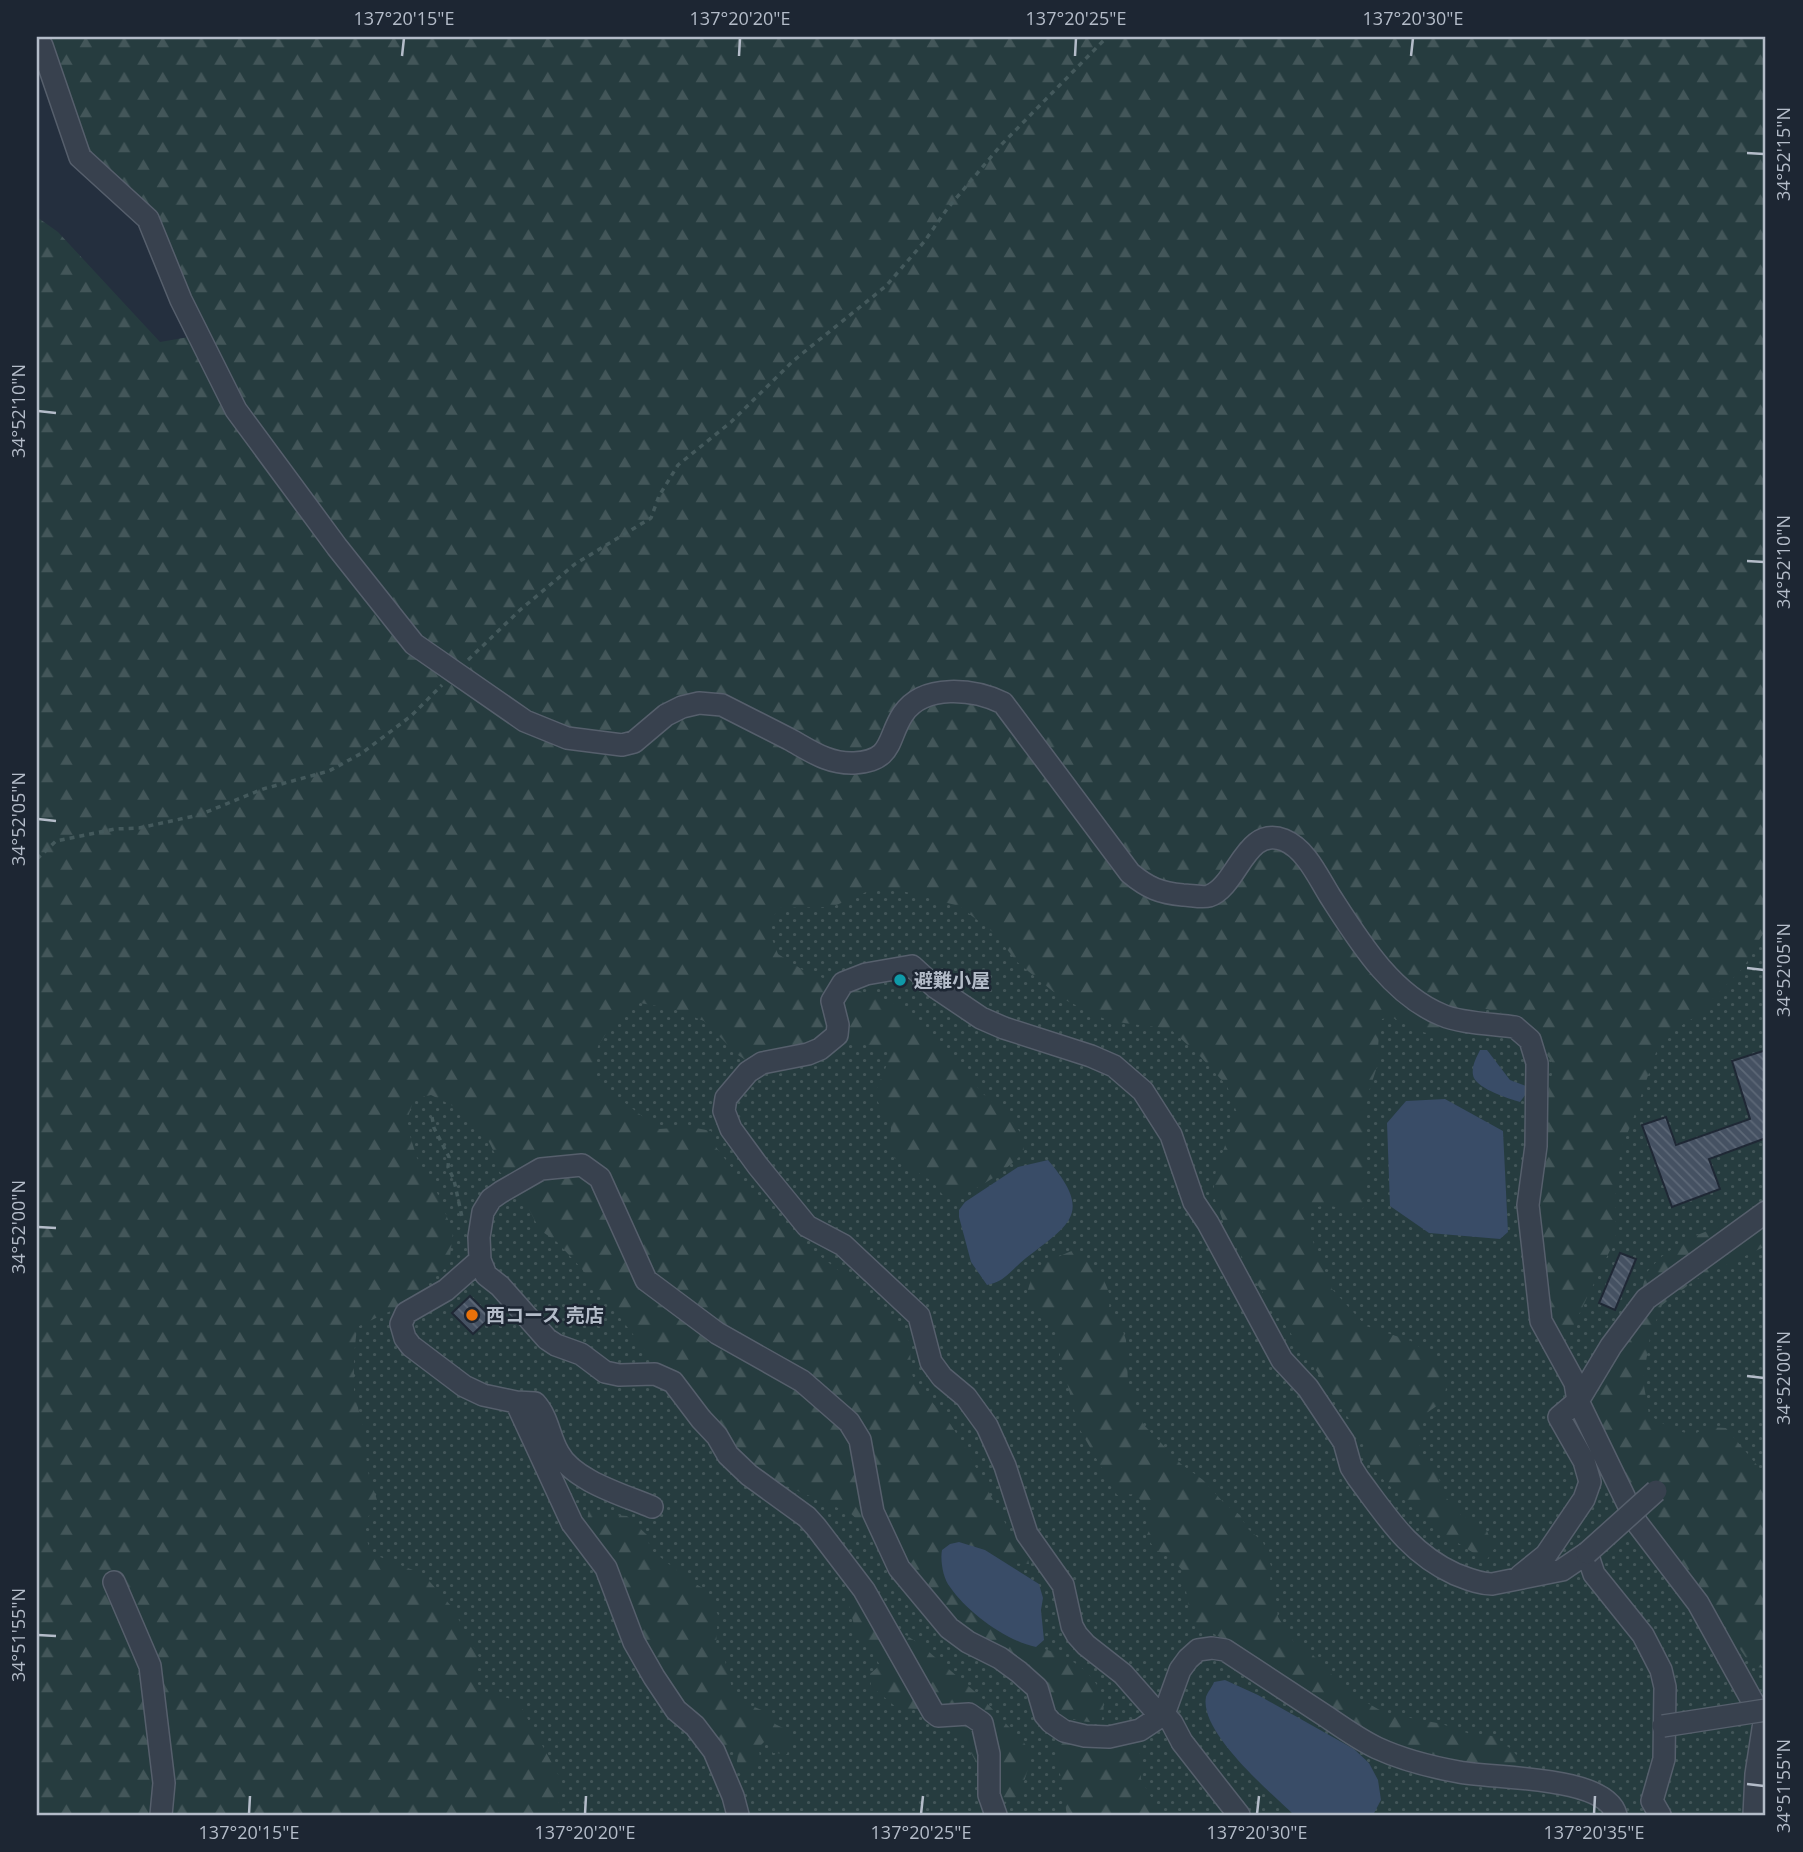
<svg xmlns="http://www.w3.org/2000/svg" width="1803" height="1852" font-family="'Open Sans','Noto Sans JP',sans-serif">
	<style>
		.grass { fill: url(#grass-dots) }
		.forest { fill: url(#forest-firs) }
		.water { fill: #394c67 }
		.building { fill: url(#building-back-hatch); stroke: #1f2835; stroke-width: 2 }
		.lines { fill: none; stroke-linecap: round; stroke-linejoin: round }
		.minor-casing { stroke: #565f6c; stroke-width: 24 }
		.path { stroke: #44595c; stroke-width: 3.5; stroke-dasharray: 5 5; stroke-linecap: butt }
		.minor { stroke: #38414e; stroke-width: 21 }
		.minor-bridge-casing { stroke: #565f6c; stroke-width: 24; stroke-linecap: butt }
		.minor-bridge { stroke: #38414e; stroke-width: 21 }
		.ticks { fill: none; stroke: #b4bcc9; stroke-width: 2.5 }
		.culture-dot { fill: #0f9aa8; stroke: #1d2633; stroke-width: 2.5 }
		.food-dot { fill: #e8710a; stroke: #1d2633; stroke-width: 2.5 }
		.labels { text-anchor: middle; stroke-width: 5; stroke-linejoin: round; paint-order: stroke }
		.poi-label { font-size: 19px; font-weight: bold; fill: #b4bcc9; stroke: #1d2633; text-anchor: start }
		.neatline { fill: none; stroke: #b4bcc9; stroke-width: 2.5 }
		.ticks-label { font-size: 18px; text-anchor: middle; fill: #b4bcc9 }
	</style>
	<defs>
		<pattern id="grass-dots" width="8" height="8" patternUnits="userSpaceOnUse" patternTransform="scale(1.75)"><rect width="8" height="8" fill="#263c3f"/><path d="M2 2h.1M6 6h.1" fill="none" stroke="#435659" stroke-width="1.8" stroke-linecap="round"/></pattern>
		<pattern id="forest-firs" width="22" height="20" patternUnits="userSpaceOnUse" patternTransform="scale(1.75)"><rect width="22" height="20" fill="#263c3f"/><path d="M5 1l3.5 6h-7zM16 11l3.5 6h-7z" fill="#435659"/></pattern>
		<pattern id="building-back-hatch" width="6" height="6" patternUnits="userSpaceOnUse" patternTransform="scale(1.75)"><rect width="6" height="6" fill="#455162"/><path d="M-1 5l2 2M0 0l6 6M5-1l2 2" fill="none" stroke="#5d6877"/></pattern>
	</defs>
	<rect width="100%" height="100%" fill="#242f3e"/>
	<path class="grass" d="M1766 863V1815H485L330 1564 325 1057 557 897Z"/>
	<path class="forest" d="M42 37H1766V928L1744 967 1695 1017 1661 1038 1632 1122 1621 1149 1615 1194V1240L1567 1339 1554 1333 1546 1312 1537 1203 1541 1125 1554 1065 1530 1031 1510 1015 1482 1008 1471 1030C1434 1040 1423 1034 1391 1017L1382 1019 1379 1032 1377 1067 1367 1097 1364 1128 1366 1193 1362 1212 1325 1205 1311 1209 1310 1234 1332 1289 1366 1326 1411 1341 1436 1359 1447 1381 1444 1401 1428 1412 1420 1425 1419 1451 1437 1473 1445 1496 1460 1514 1487 1531 1494 1549 1486 1561 1433 1527 1371 1468 1365 1447 1349 1419 1255 1281 1224 1224 1213 1194 1216 1170 1237 1113 1227 1086 1199 1055 1170 1029 1109 1021 1061 998 1017 962 994 933 959 906 906 892 873 889 832 907 779 908 772 919V939L778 954 806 972 899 1005 917 1024 949 1050 982 1093 1005 1112 1023 1136 1024 1152C1007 1170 969 1198 945 1198L933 1182 888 1154 891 1128 877 1100V1088L886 1067 888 1052 871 1046 852 1043 827 1057 778 1074 747 1061 738 1055 704 1021 674 1009 640 1003 616 1018 598 1046 594 1074 612 1093 659 1129 691 1127 711 1131 716 1147 752 1195 788 1226 807 1246 882 1304 904 1327 910 1346 911 1371 914 1380 951 1425 966 1449 1011 1534 1026 1550 1029 1564 1003 1563 985 1550 1035 1647C1070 1653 1115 1683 1101 1722 1079 1723 1066 1718 1048 1706L955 1623 879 1539 850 1513 767 1478 742 1456 717 1419 683 1380 654 1361 581 1268 557 1242 540 1230 523 1198 498 1170 495 1154 486 1136 467 1113 431 1095 414 1099 406 1123 417 1158 436 1190 453 1232 449 1265 399 1307 357 1327 354 1356V1392L365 1435 367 1469 377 1500 364 1525 370 1553 423 1574 452 1607 480 1659 475 1681 477 1689 518 1701 560 1778V1794L556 1815H37V217L58 232 160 342 206 334 157 215 88 155Z
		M1766 1208V1246L1695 1280 1662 1305 1650 1337 1643 1380 1649 1415 1672 1429 1693 1435 1707 1427 1726 1428 1766 1476V1668L1755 1667 1746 1658 1684 1565 1659 1543 1590 1408 1614 1359 1634 1325 1646 1273 1660 1258 1682 1241Z
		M1074 1250C1090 1257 1104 1276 1109 1293 1110 1300 1109 1310 1108 1316L1120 1322 1126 1340 1128 1383 1143 1424 1181 1464 1203 1480 1225 1504 1240 1515 1247 1528 1263 1542 1271 1566 1270 1586 1276 1599 1278 1617 1295 1644 1313 1655 1348 1692 1385 1713 1442 1724 1470 1734 1493 1736 1511 1749 1520 1759 1522 1772 1508 1773 1379 1744 1238 1647 1192 1622 1182 1570 1172 1559 1156 1550 1146 1537 1150 1529 1145 1506 1136 1494 1117 1495 1079 1428 1060 1356 1058 1332 1048 1320 1035 1311 1026 1300C1032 1264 1042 1264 1074 1250Z
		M589 1509H596L604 1519 612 1515 627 1516 647 1535 650 1549 689 1580 706 1590 718 1615 716 1644 724 1657 733 1692 740 1701 769 1713 775 1724 785 1729 793 1738 787 1754 773 1753 771 1740 767 1739 759 1747 760 1762 752 1769 743 1771 737 1765 738 1752 721 1747 681 1709 588 1534 587 1521Z
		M850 1586 886 1622 921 1645 981 1697 1025 1744 1031 1760 1020 1794 1010 1802 997 1801 957 1727 935 1721 920 1709 897 1708 871 1686 870 1674 880 1665 870 1650 858 1640 847 1598Z
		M1068 1737 1130 1738 1139 1750 1141 1779 1161 1815H1067L1057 1756 1058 1742Z"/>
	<path class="water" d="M1480 1050H1487L1510 1080 1526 1086V1094L1520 1102C1509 1099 1479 1089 1474 1078 1470 1069 1476 1058 1480 1050Z
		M1445 1099 1503 1131 1508 1232 1500 1239 1429 1233 1390 1206 1387 1123 1406 1101Z
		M1048 1160C1093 1213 1071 1223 1026 1258 1012 1269 1005 1282 987 1285L971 1262 959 1217V1210L965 1202 1018 1167Z
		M959 1542 985 1550 1039 1584 1043 1598 1041 1610 1044 1640 1036 1647C1006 1641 967 1612 950 1587 943 1579 940 1560 942 1550L950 1544Z
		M1225 1680 1258 1695 1354 1749 1369 1763 1378 1780 1381 1800 1373 1815H1294C1270 1792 1199 1732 1206 1697 1207 1693 1212 1687 1214 1682Z"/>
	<path class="building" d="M1766 1050V1138L1709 1159 1720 1189 1672 1207 1642 1125 1666 1117 1676 1145 1750 1119 1732 1061Z
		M1620 1253 1636 1259 1615 1310 1599 1303Z
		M470 1296 491 1317 473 1334 452 1313Z"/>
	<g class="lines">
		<defs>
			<path id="minor" d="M37 41 42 46 80 157 148 219 181 300 236 410 337 547 414 644 525 721 567 738 622 745 634 742 666 715 682 707 699 703 722 705C744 716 767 728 789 739 811 751 828 764 854 763 894 761 887 738 903 714 924 683 974 689 1003 703L1130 873C1148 888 1160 893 1183 895 1190 895 1202 898 1209 896 1238 886 1245 825 1284 840 1306 849 1318 877 1330 896 1359 941 1391 994 1442 1015 1459 1023 1495 1024 1515 1027L1530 1040 1537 1063 1536 1146 1528 1205 1541 1321 1575 1383 1578 1401 1637 1523 1698 1603 1764 1722
				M480 1260 446 1290 406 1313 401 1324 405 1338 411 1346 464 1386 483 1395 516 1402 535 1403C548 1417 549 1436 558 1452 573 1481 624 1495 652 1507
				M516 1402 572 1523 606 1568 634 1642 654 1677 676 1710 695 1726 714 1751 733 1796 738 1815
				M1520 1576 1546 1555 1584 1499 1590 1482 1584 1461 1559 1417 1578 1401 1611 1346 1646 1299 1766 1212
				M114 1582 150 1666 164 1783 161 1815
				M996 1815 989 1795V1754L982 1723 969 1714 938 1716 933 1712 864 1590 816 1527 807 1517 749 1475 728 1455 717 1436 701 1419 673 1382 655 1374 619 1375 605 1372 581 1354 556 1345 547 1339 500 1286 486 1275 480 1260 479 1237 483 1212 491 1199 501 1192 541 1169 582 1165 600 1178 646 1280 717 1333 802 1381 849 1422 860 1440 873 1512 899 1568 949 1628 968 1642 1000 1658 1019 1672 1037 1688 1045 1715 1051 1722 1064 1731 1085 1736 1109 1737 1140 1730 1164 1714 1180 1670 1188 1659 1198 1650 1212 1648 1225 1650C1259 1672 1293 1695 1327 1717 1343 1728 1360 1740 1377 1748 1403 1760 1431 1767 1459 1772 1493 1779 1606 1775 1616 1815
				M1239 1815 1182 1742 1172 1723 1164 1714 1153 1708 1123 1674 1086 1645 1077 1635 1072 1626 1063 1585 1027 1534 1005 1466 987 1426 966 1397 942 1377 931 1362 919 1316 843 1245 807 1226 758 1166 731 1129 724 1111 726 1098 748 1072 762 1063 808 1054 820 1049 837 1035 838 1025 832 1001 843 983 866 974 912 966 935 987 981 1018 1004 1028 1091 1056 1114 1066 1143 1091 1171 1135 1194 1202 1208 1223 1282 1360 1308 1388 1344 1442 1351 1467 1358 1478C1388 1518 1409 1553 1455 1574 1468 1579 1479 1584 1492 1584L1562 1570 1587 1553 1594 1574 1643 1635 1661 1670 1665 1687 1664 1759 1652 1801 1660 1815
				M1754 1815 1756 1774 1764 1722 1766 1718"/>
		</defs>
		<use href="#minor" class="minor-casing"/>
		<path class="path" d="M468 660 520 610 575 564 651 518 659 496 678 465 731 422 793 361 886 286 924 242 947 209 1002 144 1107 37
			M37 859 56 841 115 829 139 828 199 815 263 789 329 771 362 753 411 716 442 685
			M432 1117 434 1128 449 1157 448 1167 454 1180 462 1217"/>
		<use href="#minor" class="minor"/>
		<defs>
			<path id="minor-bridge" d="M1587 1553 1656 1491
				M1663 1726 1766 1710"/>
		</defs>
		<use href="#minor-bridge" class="minor-bridge-casing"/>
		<use href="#minor-bridge" class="minor-bridge"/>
	</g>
	<path class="ticks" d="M402 56 404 38M739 56 740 38M1075 56 1076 38M1411 56 1413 38M1747 153 1764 154M38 411 56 413M1747 561 1764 562M38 819 56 821M1747 968 1764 970M38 1227 56 1228M1747 1376 1764 1378M38 1635 56 1636M1747 1784 1764 1786M249 1814 250 1796M585 1814 586 1796M921 1814 923 1796M1257 1814 1259 1796M1594 1814 1595 1796"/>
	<circle class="culture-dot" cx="900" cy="980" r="7"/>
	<circle class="food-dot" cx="472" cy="1315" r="7"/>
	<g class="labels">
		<g class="poi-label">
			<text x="914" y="987">避難小屋</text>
			<text x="486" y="1322">西コース 売店</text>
		</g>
	</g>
	<rect width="1803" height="1852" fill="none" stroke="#1d2633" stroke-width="77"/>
	<rect x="38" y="38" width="1726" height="1776" class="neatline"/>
	<g class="ticks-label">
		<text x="404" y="25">137°20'15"E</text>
		<text x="740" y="25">137°20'20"E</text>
		<text x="1076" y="25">137°20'25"E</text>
		<text x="1413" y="25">137°20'30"E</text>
		<text transform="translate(1784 154) rotate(-90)" y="6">34°52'15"N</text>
		<text transform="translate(19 411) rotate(-90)" y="6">34°52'10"N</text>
		<text transform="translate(1784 562) rotate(-90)" y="6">34°52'10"N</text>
		<text transform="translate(19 819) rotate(-90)" y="6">34°52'05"N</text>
		<text transform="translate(1784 970) rotate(-90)" y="6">34°52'05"N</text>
		<text transform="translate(19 1227) rotate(-90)" y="6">34°52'00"N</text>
		<text transform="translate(1784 1378) rotate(-90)" y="6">34°52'00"N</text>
		<text transform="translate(19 1635) rotate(-90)" y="6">34°51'55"N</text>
		<text transform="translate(1784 1786) rotate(-90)" y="6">34°51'55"N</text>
		<text x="249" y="1839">137°20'15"E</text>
		<text x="585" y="1839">137°20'20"E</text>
		<text x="921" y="1839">137°20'25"E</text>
		<text x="1257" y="1839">137°20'30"E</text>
		<text x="1594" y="1839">137°20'35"E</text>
	</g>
</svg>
